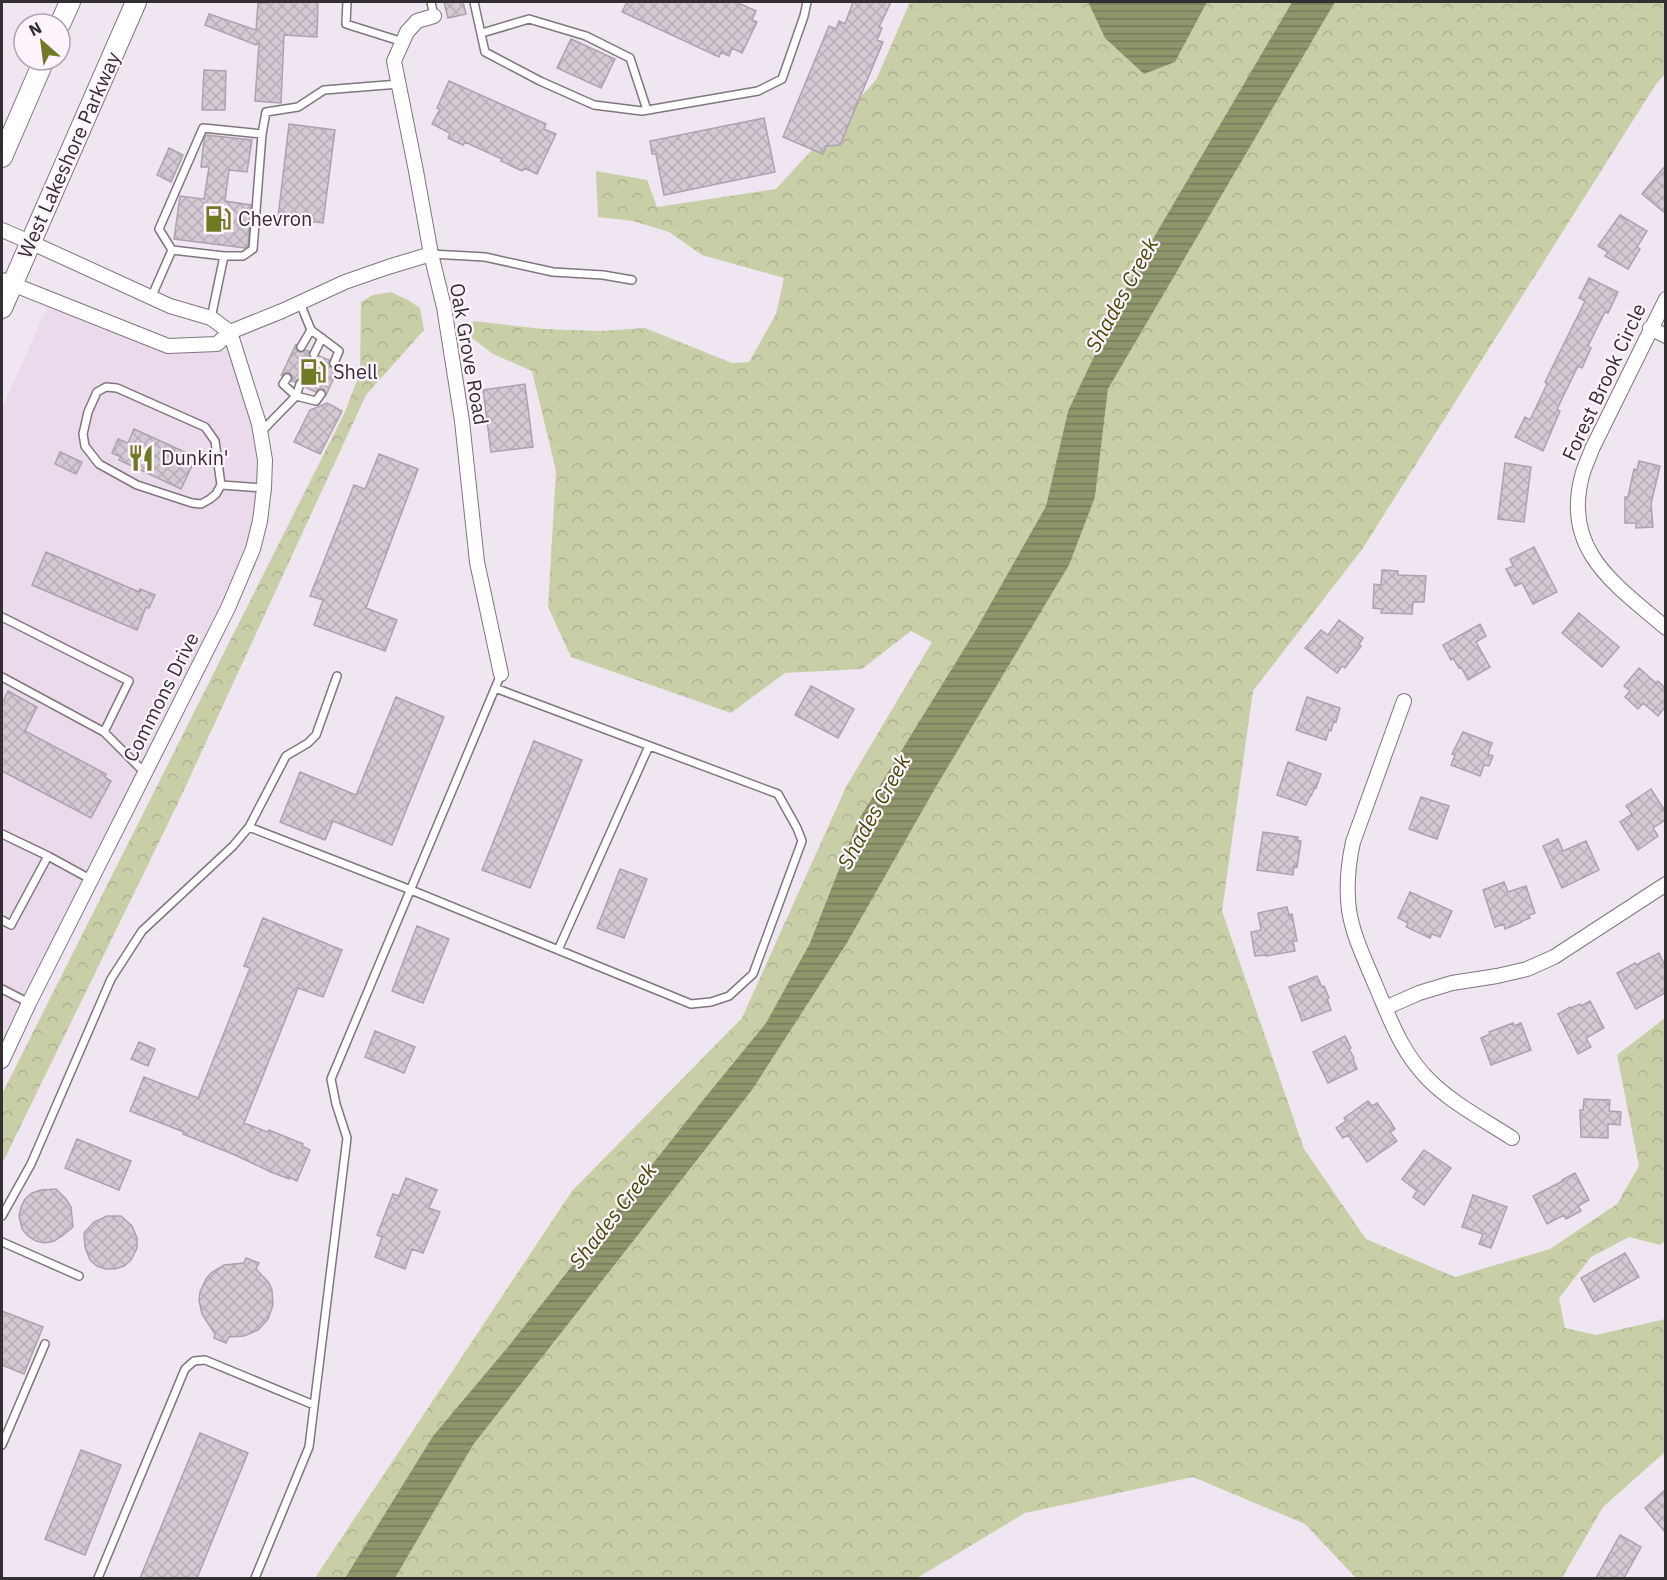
<svg xmlns="http://www.w3.org/2000/svg" width="1667" height="1580" font-family="'IBM Plex Sans',sans-serif">
	<style>
		.built { fill: #eadaeb }
		.forest { fill: url(#forest-crowns) }
		.water { fill: url(#water-rules) }
		.building { fill: url(#building-cross-hatch); stroke: #aca2ac; stroke-width: 1.5 }
		.lines { fill: none; stroke-linecap: round; stroke-linejoin: round }
		.lane-casing { stroke: #7f767f; stroke-width: 10 }
		.street-casing { stroke: #7f767f; stroke-width: 16 }
		.secondary-casing { stroke: #7f767f; stroke-width: 22 }
		.lane { stroke: #fff; stroke-width: 7 }
		.street { stroke: #fff; stroke-width: 14 }
		.secondary { stroke: #fff; stroke-width: 20 }
		.labels { text-anchor: middle; stroke-width: 4.5; stroke-linejoin: round; paint-order: stroke }
		.street-label { font-size: 20px; fill: #322e32; stroke: #fef4fe }
		.poi-label { font-size: 20px; fill: #322e32; stroke: #fef4fe; text-anchor: start }
		.water-label { font-size: 21px; font-style: italic; fill: #444b00; stroke: #fef4fe }
	</style>
	<defs>
		<pattern id="forest-crowns" width="20" height="18" patternUnits="userSpaceOnUse" patternTransform="scale(1.5)"><rect width="20" height="18" fill="#c8cfa7"/><path d="M2 6a3 3 0 1 1 6 0M12 15a3 3 0 1 1 6 0" fill="none" stroke="#acb290"/></pattern>
		<pattern id="water-rules" width="6" height="5" patternUnits="userSpaceOnUse" patternTransform="scale(1.5)"><rect width="6" height="5" fill="#8f966b"/><path d="M0 2.5h6" fill="none" stroke="#757b59"/></pattern>
		<pattern id="building-cross-hatch" width="8" height="8" patternUnits="userSpaceOnUse" patternTransform="scale(1.5)"><rect width="8" height="8" fill="#d3c9d3"/><path d="M0 0l8 8M0 8l8-8" fill="none" stroke="#b6adb6"/></pattern>
	</defs>
	<rect width="100%" height="100%" fill="#f0e6f1"/>
	<path class="built" d="M50 300 168 346 217 344 230 332 265 460 253 549 2 1061V409Z"/>
	<path class="forest" d="M910 2H1088L1105 38 1175 62 1207 2H1292L1137 266 1068 411 1046 506 974 633 810 943 766 1023 703 1100 507 1348 433 1436 345 1578H315L572 1191 742 1018 846 787 932 642 911 631 862 669 785 673 731 713 571 657 548 607 556 471 532 371 493 354 472 338 473 321 543 329 601 331 645 328 732 363 749 362 776 314 784 278 702 255 669 232 633 221 598 217 596 171 647 180 657 207 776 189 876 80Z
		M1335 2H1665V74L1656 84 1363 548 1253 691 1222 911 1304 1149 1366 1239 1455 1277 1550 1249 1617 1204 1639 1166 1617 1055 1665 1018V1241L1660 1245 1629 1237 1591 1257 1559 1298 1565 1328 1596 1335 1665 1319V1452L1603 1507 1562 1578H1356L1305 1524 1193 1477 1025 1513 917 1578H395L473 1445 752 1090 847 943 937 785 1095 497 1108 389Z
		M391 292 408 300 420 308 424 330 366 395 178 803 2 1164V1094L344 414 360 373 361 302 373 295Z"/>
	<path class="water" d="M1088 2H1207L1175 62 1144 74 1105 38Z
		M1292 2H1335L1108 389 1095 497 1069 565 937 785 847 943 752 1090 473 1445 395 1578H345L433 1436 507 1348 703 1100 766 1023 810 943 858 821 974 633 1046 506 1068 411 1137 266Z"/>
	<path class="building" d="M265 2H318L317 37 284 35 281 103 255 101 259 43 256 45 205 25 209 14 256 30 258 3H265Z
		M444 2H463L466 14 448 18Z
		M627 2H736L756 11 752 20 757 22 742 53 732 48 729 56 721 52 719 57 622 12Z
		M853 2H891L879 27 882 28 877 40 883 42 840 145 826 146 823 154 783 137 829 26 836 29 839 21 845 24Z
		M571 39 615 59 601 88 557 68Z
		M204 70 226 71 225 110H202Z
		M449 81 546 124 544 129 556 134 537 174 524 168 522 171 501 161 502 159 465 142 463 145 448 138 450 133 432 124 440 109 437 108Z
		M764 118 775 172 664 195 656 154H652L650 141Z
		M289 124 335 130 323 223 278 218Z
		M206 135 252 140 247 172 229 170 225 201 251 205 248 246 245 248 174 239 180 196 204 199 209 167H201L204 140Z
		M169 148 183 155 171 182 157 175Z
		M1665 166V213L1642 194Z
		M1620 215 1647 231 1637 247 1640 249 1628 269 1605 256 1608 252 1598 246Z
		M1589 278 1618 292 1608 313 1605 312 1588 346 1591 348 1582 368 1578 366 1557 409 1560 411 1543 451 1515 437 1525 417 1530 420 1547 384 1545 382 1585 301 1579 298Z
		M296 344V349L299 352H303L306 350 309 351V357L312 359H317L319 356 329 360V366L332 368 340 365 326 395 324 389H319L316 392 305 387V382L302 379H298L295 382 292 381V376L290 373H285L281 376Z
		M525 384 533 447 491 452 483 390Z
		M327 403 342 411 320 454 294 442 310 410Z
		M134 429 196 457 181 489 119 460 121 457 112 453 118 439 128 443Z
		M60 452 82 462 76 474 55 464Z
		M379 454 418 469 366 608 397 620 385 651 314 625 323 600 310 596 354 485 365 489Z
		M1639 461 1660 466 1651 504 1653 527 1636 528V523H1625V497H1628L1634 469 1637 470Z
		M1505 463 1531 467 1524 522 1498 519Z
		M1534 547 1557 592 1533 604 1522 583 1515 586 1506 569 1513 566 1510 559Z
		M46 552 139 592 140 589 155 595 149 608 146 607 137 630 32 585Z
		M1382 570 1398 571V575L1426 576 1424 602H1413L1412 614 1381 613 1382 609 1373 608 1374 584 1381 585Z
		M1579 613 1619 647 1602 667 1562 633Z
		M1339 620 1363 638 1359 644 1361 646 1345 668 1342 666 1337 673 1305 648 1321 630 1328 635Z
		M1480 624 1486 636 1476 642 1490 667 1468 680 1461 667 1459 668 1453 658 1451 660 1443 645Z
		M1639 668 1656 683 1658 681 1665 688V707L1658 716 1643 703 1638 709 1625 697 1630 691 1624 686Z
		M811 686 854 709 838 738 795 715Z
		M8 691 37 707 25 731 106 774 105 777 111 781 91 818 2 771V704Z
		M396 697 444 717 392 845 333 821 325 840 280 822 300 772 356 795Z
		M1307 697 1340 708 1336 722 1334 721 1331 731 1329 730 1326 740 1296 730Z
		M1463 732 1492 743 1488 754 1493 756 1489 766 1484 765 1480 776 1451 765 1455 755 1452 754Z
		M534 741 582 760 530 888 482 870Z
		M1288 762 1321 774 1316 788 1315 787 1311 796H1310L1306 805 1277 795Z
		M1651 789 1665 811V820L1653 828 1658 836 1638 850 1620 822 1632 814 1626 806Z
		M1421 797 1449 806 1437 839 1409 829Z
		M1263 832 1298 837 1297 840 1301 841 1297 867 1294 866 1293 875 1257 870Z
		M1558 839 1563 851 1586 841 1599 870 1562 888 1543 846Z
		M620 869 647 879 624 938 597 928Z
		M1504 882 1508 892 1526 886 1535 913 1529 915 1530 918 1522 921V922L1505 929 1504 924 1495 927 1483 890Z
		M1410 892 1452 911 1440 937 1432 934 1430 938 1406 927 1408 923 1398 918Z
		M1287 907 1289 915 1292 914 1297 941H1293L1295 951 1266 956V955L1255 956 1251 932 1261 930 1258 913Z
		M263 918 342 950 323 997 298 988 244 1123 268 1132 269 1130 303 1144 302 1146 310 1150 297 1181 289 1177V1179L271 1172 235 1155 183 1134 184 1132 130 1111 144 1077 198 1098 250 968 244 966Z
		M417 926 449 939 423 1003 392 991Z
		M1659 953 1665 966V993L1636 1009 1617 973 1635 963 1636 965Z
		M1317 976 1322 987 1324 986 1329 998 1327 999 1331 1010 1302 1021 1289 987Z
		M1590 1001 1604 1028 1586 1038 1591 1047 1578 1054 1558 1014 1570 1007 1571 1008 1580 1004 1581 1006Z
		M1513 1023 1514 1026 1521 1023 1531 1050 1491 1065 1481 1038 1490 1034 1489 1032Z
		M375 1031 415 1047 404 1073 365 1057Z
		M1345 1036 1351 1048 1349 1049 1354 1058 1353 1059 1357 1069 1328 1083 1313 1052Z
		M139 1042 155 1049 148 1066 131 1059Z
		M1584 1099 1610 1100 1609 1111 1621 1112 1620 1125 1608 1124V1138L1581 1137 1580 1110H1583Z
		M1368 1101 1372 1106 1377 1103 1390 1121 1395 1129 1390 1132 1397 1141 1367 1162 1348 1135 1343 1138 1336 1128 1346 1121 1344 1118Z
		M77 1139 131 1161 119 1190 65 1168Z
		M1424 1150 1451 1168 1424 1205 1413 1197 1417 1191 1402 1179Z
		M1575 1173 1589 1200 1578 1206 1581 1211 1566 1219 1564 1215 1547 1224 1533 1196 1563 1181 1562 1180Z
		M406 1178 437 1190 429 1208 440 1212 423 1253 412 1249 405 1269 375 1257 382 1237 377 1235 393 1194 399 1196Z
		M56 1189 66 1199 71 1207 73 1227 62 1236 54 1241 45 1243 36 1241 28 1236 22 1229 19 1216 21 1207 25 1199 32 1193 41 1190Z
		M1473 1195 1507 1207 1491 1248 1479 1244 1483 1234 1462 1227Z
		M107 1216H121L132 1226 137 1238V1248L131 1260 124 1266 115 1269H106L97 1266 90 1260 85 1247 84 1233 94 1222Z
		M1625 1253 1639 1277 1594 1302 1581 1278Z
		M246 1258 259 1263 256 1269 269 1283 272 1290 273 1305 268 1319 258 1330 244 1336 229 1337 226 1343 214 1338 215 1334 202 1314 199 1300 200 1292 206 1279 211 1273 224 1265 244 1263Z
		M2 1311 43 1327 24 1374 2 1365Z
		M200 1433 248 1453 197 1578H140Z
		M81 1450 121 1465 85 1555 45 1539Z
		M1665 1490V1532L1645 1508Z
		M1620 1535 1641 1547 1624 1578H1596Z"/>
	<g class="lines">
		<defs>
			<path id="lane" d="M347 2 346 24 403 42
				M431 2 434 16
				M474 2 485 52 540 81 594 105 642 111 758 91 782 79 804 16 807 2
				M482 33 529 19 586 36 630 58 647 110
				M172 250 224 256
				M431 254 485 257 553 272 603 275 632 280
				M151 298 172 250 159 229 203 128 262 134 266 112 298 107 324 90 399 84
				M300 303 311 330 301 347
				M211 318 224 256H243L253 249 262 134
				M311 330 339 351 334 363
				M314 354 322 338
				M300 384 296 396 316 401 321 394
				M106 387 117 388 205 427 215 441 221 485 216 494 210 499 201 504 192 503 137 485 99 464 85 446 83 434 88 412 97 392Z
				M261 432 296 396 283 384 287 378
				M221 485 264 488
				M2 617 129 681 104 732
				M2 677 104 732 144 772
				M249 827 286 756 308 743 316 735 337 676
				M2 834 48 856 92 880
				M2 920 11 925 48 856
				M558 950 649 746
				M2 989 29 1003
				M2 1216 31 1164 111 979 142 931 233 846 249 827 411 890 691 1004 711 1002 729 996 753 974 802 841 797 828 778 794 495 688
				M2 1242 79 1276
				M2 1445 45 1344
				M98 1578 185 1369 194 1361 205 1360 314 1405
				M255 1578 309 1447 347 1138 336 1104 331 1079 501 674"/>
			<path id="street" d="M434 16 417 21 407 32 394 61 416 171 431 254 444 307 462 421 477 562 501 674
				M2 230 30 242 170 306 211 318 230 332
				M2 280 168 346 217 344 230 332 282 311 345 282 388 267 431 254
				M1666 299 1592 449C1589 458 1584 467 1582 476 1562 551 1616 585 1666 628
				M1650 328 1666 336
				M1404 701 1353 842C1348 865 1346 887 1349 910 1353 936 1365 960 1375 984 1390 1019 1401 1052 1429 1080 1452 1103 1484 1120 1512 1138
				M1385 1008 1419 993 1452 983 1497 976 1527 969 1554 957 1666 884
				M2 1061 29 1003 228 608 253 549 260 521 264 488 265 460 259 424 230 332"/>
			<path id="secondary" d="M60 24 70 2
				M2 157 44 60
				M2 308 136 2"/>
		</defs>
		<use href="#lane" class="lane-casing"/>
		<use href="#street" class="street-casing"/>
		<use href="#secondary" class="secondary-casing"/>
		<use href="#lane" class="lane"/>
		<use href="#street" class="street"/>
		<use href="#secondary" class="secondary"/>
	</g>
	<defs>
		<symbol id="fuel-bare" viewBox="-9 -9 18 18"><path d="M-5.5-6h7V0h2V4h1.3V-2.5L3-4.5l.8-.8L6-3V5H2.5V1h-1V6h-7ZM-4.2-4.7v3.2H.2V-4.7Z" fill="#707a25" stroke="#fef4fe" stroke-width="2.5" paint-order="stroke"/></symbol>
		<symbol id="restaurant-bare" viewBox="-9 -9 18 18"><path d="M-5-6h1v4h1v-4h1v4h1v-4h1v5L-1.5 .5V6h-2V.5L-5-1ZM5-6V6H3V1.5H1.5Q1.5-4 5-6Z" fill="#707a25" stroke="#fef4fe" stroke-width="2.5" paint-order="stroke"/></symbol>
	</defs>
	<g fill-rule="evenodd">
		<use href="#fuel-bare" x="199" y="200" width="38" height="38"/>
		<use href="#fuel-bare" x="294" y="353" width="38" height="38"/>
		<use href="#restaurant-bare" x="122" y="439" width="38" height="38"/>
	</g>
	<g class="labels">
		<g class="street-label">
			<text transform="translate(69 155) rotate(-66)" y="7">West Lakeshore Parkway</text>
			<text transform="translate(469 354) rotate(80)" y="7">Oak Grove Road</text>
			<text transform="translate(1604 382) rotate(-65)" y="7">Forest Brook Circle</text>
			<text transform="translate(161 697) rotate(-63)" y="7">Commons Drive</text>
		</g>
		<g class="poi-label">
			<text x="238" y="226">Chevron</text>
			<text x="333" y="379">Shell</text>
			<text x="161" y="465">Dunkin'</text>
		</g>
		<g class="water-label">
			<text transform="translate(1122 295) rotate(-61)" y="7">Shades Creek</text>
			<text transform="translate(874 812) rotate(-61)" y="7">Shades Creek</text>
			<text transform="translate(613 1216) rotate(-52)" y="7">Shades Creek</text>
		</g>
	</g>
	<rect width="1667" height="1580" fill="none" stroke="#322e32" stroke-width="6"/>
	<g transform="translate(42 42) rotate(332)"><circle r="28" fill="#fef4fe" stroke="#aca5ac" stroke-width="1.5"/>
	<path d="M0-4.5L10 22L0 15L-10 22Z" fill="#707a25"/>
	<text y="-9" font-size="16" font-weight="bold" text-anchor="middle" fill="#322e32">N</text>
	</g>
</svg>
